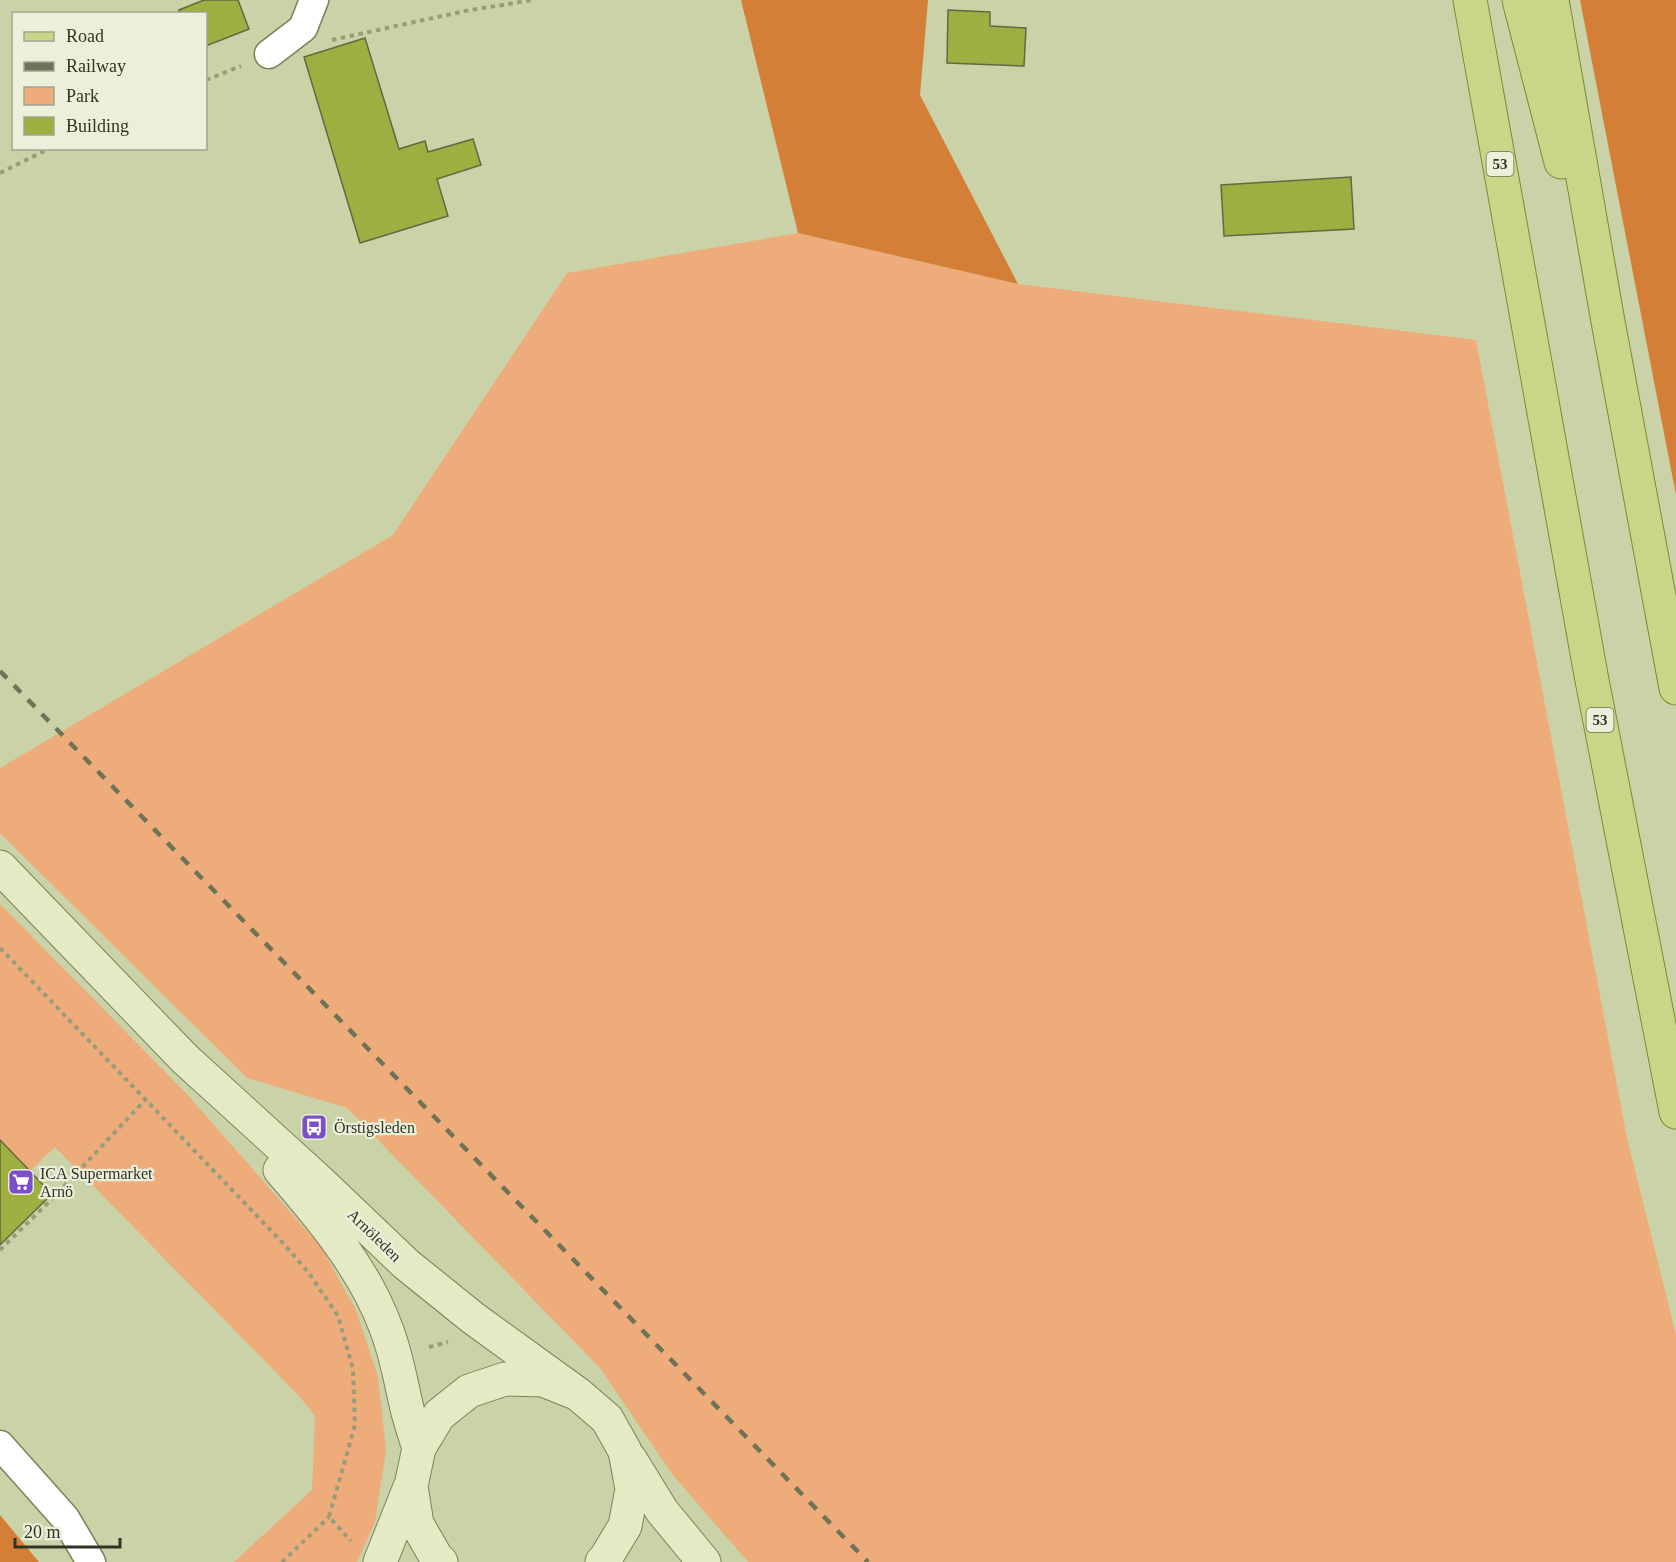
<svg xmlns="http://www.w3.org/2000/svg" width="1676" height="1562" font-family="'Times New Roman',serif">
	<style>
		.green { fill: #efac7b }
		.forest { fill: #d47f38 }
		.building { fill: #9fae40; stroke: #626942; stroke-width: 1.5 }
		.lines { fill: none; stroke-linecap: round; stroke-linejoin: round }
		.street-casing { stroke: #7a825a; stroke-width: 31 }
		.secondary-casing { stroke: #7a825a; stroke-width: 35 }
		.primary-casing { stroke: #7e8a31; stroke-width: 35 }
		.path { stroke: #979d7b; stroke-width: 4; stroke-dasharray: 4.5 4.5; stroke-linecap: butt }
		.street { stroke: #fff; stroke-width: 28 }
		.secondary { stroke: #e5eac4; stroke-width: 33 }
		.primary { stroke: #cad588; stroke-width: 33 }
		.rail { stroke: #6e7358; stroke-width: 4.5; stroke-dasharray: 10 10; stroke-linecap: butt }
		.labels { text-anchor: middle; stroke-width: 4.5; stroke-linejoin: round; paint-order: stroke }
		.shield { fill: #ecf0db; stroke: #696c5a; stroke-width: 1.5 }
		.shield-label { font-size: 15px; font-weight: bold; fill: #313423 }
		.poi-label { font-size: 16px; fill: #313423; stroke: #ecf0db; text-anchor: start }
		.street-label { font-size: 16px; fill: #313423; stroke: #ecf0db }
	</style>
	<rect width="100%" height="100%" fill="#cad2a7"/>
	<path class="green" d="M798 233 1018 284 1476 340 1627 1138 1676 1335V1562H748L672 1474 600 1368 347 1108 247 1078 0 833V768L393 535 567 273Z
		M0 904 186 1093 321 1247 356 1310 378 1377 386 1450 375 1522 357 1562H234L312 1490 315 1416 299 1396 55 1147 30 1171 0 1140Z"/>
	<path class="forest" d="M741 0H928L920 95 1018 284 798 233Z
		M1580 0H1676V495Z
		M0 1515 39 1562H0Z"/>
	<path class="building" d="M204 0H238L249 29 206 46V14H181L179 10Z
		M948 10 990 12V26L1026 28 1024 66 947 63Z
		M365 38 399 149 425 141 428 152 473 139 481 165 437 179 448 216 360 243 304 57Z
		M1351 177 1354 229 1224 236 1221 185Z
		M0 1140 52 1194 0 1245Z"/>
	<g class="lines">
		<defs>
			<path id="street" d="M269 54 303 28 314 0
				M0 1445 65 1518 91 1562"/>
			<path id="secondary" d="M0 867 185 1059 320 1182 406 1264 473 1318 578 1394
				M280 1170C320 1216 365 1270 386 1328 396 1353 400 1378 406 1404 409 1418 414 1433 419 1448
				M630 1459 662 1511 704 1562
				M380 1562 410 1487
				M441 1562 436 1557 417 1524 411 1486 419 1448 439 1415 469 1391 505 1379 543 1380 578 1394 607 1419 625 1451 632 1489 625 1526 605 1559 602 1562"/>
			<path id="primary" d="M1470 0 1591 675 1676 1112
				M1519 0 1561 162
				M1552 0 1607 316 1676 688"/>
		</defs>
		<use href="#street" class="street-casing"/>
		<use href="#secondary" class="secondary-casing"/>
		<use href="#primary" class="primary-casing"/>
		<path class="path" d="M332 40 465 11 533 0
			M206 80 241 66
			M0 173 50 148
			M0 948 283 1243 308 1272 338 1316 353 1369 355 1425 329 1517 351 1541
			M0 1250 57 1194 146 1099
			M429 1347 448 1342
			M282 1562 329 1517"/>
		<use href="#street" class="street"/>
		<use href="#secondary" class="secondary"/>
		<use href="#primary" class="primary"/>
		<path class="rail" d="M0 671 868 1562"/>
	</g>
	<defs>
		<symbol id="bus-square" viewBox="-11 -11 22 22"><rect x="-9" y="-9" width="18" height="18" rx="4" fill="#7b4fc8" stroke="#ecf0db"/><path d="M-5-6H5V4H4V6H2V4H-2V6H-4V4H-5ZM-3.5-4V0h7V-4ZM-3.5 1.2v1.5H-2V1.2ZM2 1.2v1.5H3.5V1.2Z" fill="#fff"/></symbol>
		<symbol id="supermarket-square" viewBox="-11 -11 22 22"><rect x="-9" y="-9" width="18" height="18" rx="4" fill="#7b4fc8" stroke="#ecf0db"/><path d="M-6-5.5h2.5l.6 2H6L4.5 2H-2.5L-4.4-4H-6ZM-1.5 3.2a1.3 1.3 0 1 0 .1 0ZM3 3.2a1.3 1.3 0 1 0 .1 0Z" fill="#fff"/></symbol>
	</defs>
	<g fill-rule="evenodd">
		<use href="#bus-square" x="299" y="1112" width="30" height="30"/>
		<use href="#supermarket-square" x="6" y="1167" width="30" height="30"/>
	</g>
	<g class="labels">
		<g class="shield">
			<rect x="1486.5" y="152" width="27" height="24" rx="4.5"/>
			<rect x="1586.5" y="708" width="27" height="24" rx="4.5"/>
		</g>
		<g class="shield-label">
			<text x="1500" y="169">53</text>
			<text x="1600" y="725">53</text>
		</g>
		<g class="poi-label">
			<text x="334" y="1133">Örstigsleden</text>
			<text x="40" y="1179">ICA Supermarket<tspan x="40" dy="18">Arnö</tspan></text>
		</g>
		<g class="street-label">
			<text transform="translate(375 1235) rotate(44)" y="6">Arnöleden</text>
		</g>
	</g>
	<rect x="12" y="12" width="195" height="138" fill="#ecf0db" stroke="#a1a591" stroke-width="1.5"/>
	<rect x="24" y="32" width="30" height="9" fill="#cad588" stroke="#a1a591" stroke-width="1.5"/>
	<text x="66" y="42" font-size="18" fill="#313423">Road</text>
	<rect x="24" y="62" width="30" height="9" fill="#6e7358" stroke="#a1a591" stroke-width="1.5"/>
	<text x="66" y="72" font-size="18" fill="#313423">Railway</text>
	<rect x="24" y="87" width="30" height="18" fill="#efac7b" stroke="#a1a591" stroke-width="1.5"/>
	<text x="66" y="102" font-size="18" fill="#313423">Park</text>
	<rect x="24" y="117" width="30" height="18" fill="#9fae40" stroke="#a1a591" stroke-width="1.5"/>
	<text x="66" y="132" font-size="18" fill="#313423">Building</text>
	<path d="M15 1538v9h105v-9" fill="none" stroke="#313423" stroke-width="3"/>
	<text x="24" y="1538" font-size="18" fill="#313423" stroke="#ecf0db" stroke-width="4.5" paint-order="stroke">20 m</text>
</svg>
